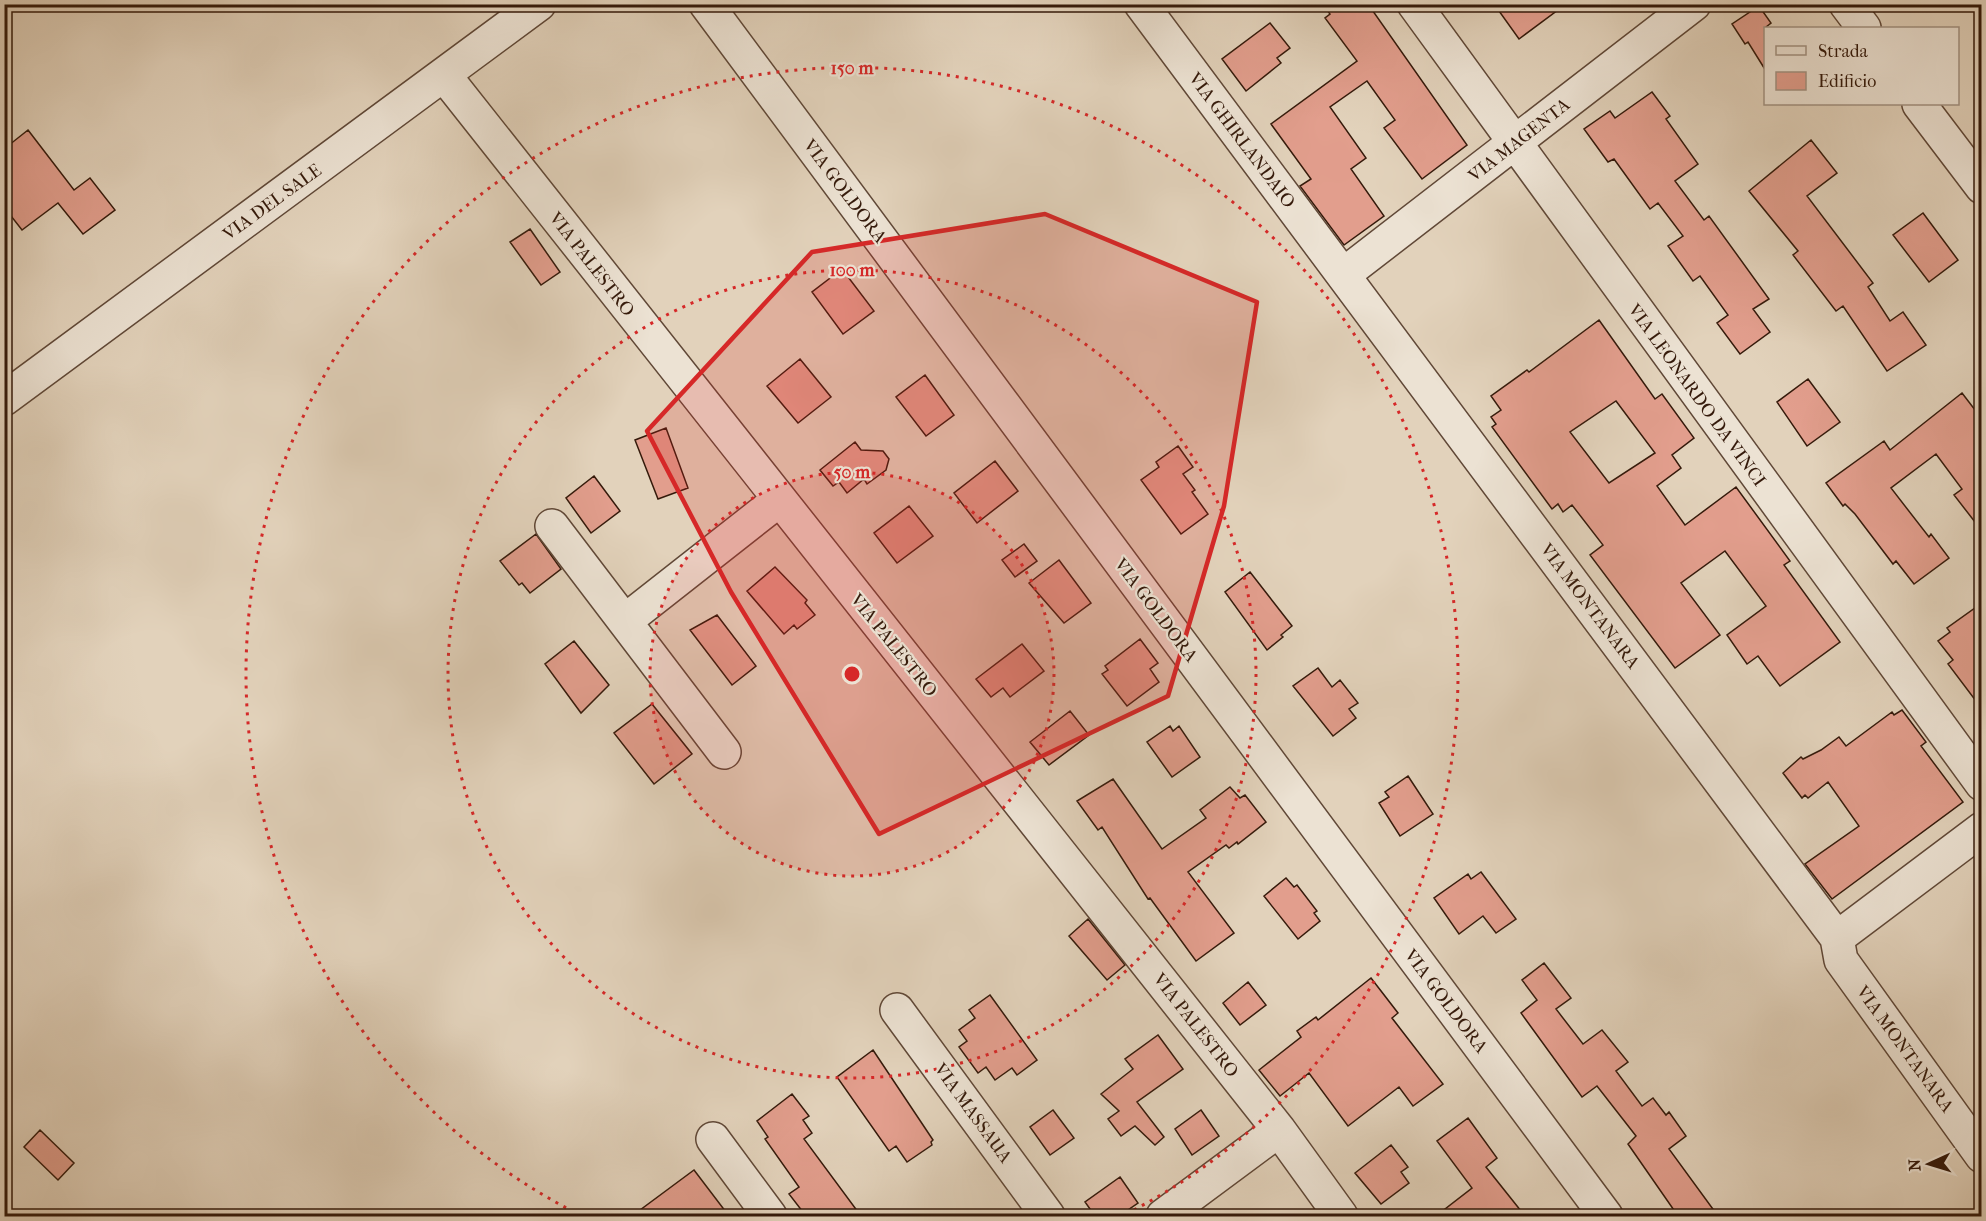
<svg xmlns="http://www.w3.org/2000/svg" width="1986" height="1221" font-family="'IM FELL French Canon',serif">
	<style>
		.building { fill: #e29e8d; stroke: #351a0b; stroke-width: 1.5; fill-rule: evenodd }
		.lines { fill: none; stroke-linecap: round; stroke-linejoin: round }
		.minor-casing { stroke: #604837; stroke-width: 36 }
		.minor { stroke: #ece2d3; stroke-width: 33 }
		.marked { fill: #d62828; fill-opacity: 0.2; stroke: #d62828; stroke-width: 4.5; stroke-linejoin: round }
		.ring { fill: none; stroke: #d62828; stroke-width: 3; stroke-dasharray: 3 6 }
		.labels { text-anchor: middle; stroke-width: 4.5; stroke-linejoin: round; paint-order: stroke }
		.street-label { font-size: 18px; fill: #351a0b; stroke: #ece2d3 }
		.centre { fill: #d62828; stroke: #ece2d3; stroke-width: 3 }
		.ring-label { font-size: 18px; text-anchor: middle; font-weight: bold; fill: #d62828; stroke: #ece2d3; stroke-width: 4.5; stroke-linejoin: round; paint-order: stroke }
	</style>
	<rect width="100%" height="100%" fill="#e2d2bb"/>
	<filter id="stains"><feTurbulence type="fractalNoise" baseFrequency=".00333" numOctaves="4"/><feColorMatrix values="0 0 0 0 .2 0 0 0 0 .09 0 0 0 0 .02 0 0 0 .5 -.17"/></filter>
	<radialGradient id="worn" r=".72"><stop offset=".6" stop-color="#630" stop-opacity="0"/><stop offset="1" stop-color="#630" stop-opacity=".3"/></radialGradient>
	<path class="building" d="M1323 4H1368L1467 145 1422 179 1384 128 1395 120 1367 81 1330 107 1366 158 1351 169 1384 216 1344 245 1300 186 1311 179 1271 124 1357 61 1325 18 1330 14Z
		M1494 4H1566L1519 39Z
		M1759 6 1771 23 1766 27V71L1748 42 1745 44 1732 24Z
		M1270 23 1290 48 1277 58 1281 63 1246 91 1222 59Z
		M1652 92 1670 116 1666 119 1698 164 1675 181 1704 220 1709 216 1769 299 1753 309 1770 332 1740 354 1717 323 1728 315 1700 276 1693 281 1668 246 1683 236 1658 203 1650 209 1614 159 1608 162 1584 129 1610 111 1615 118Z
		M28 130 74 190 90 178 115 210 83 234 58 203 22 230 4 207V149Z
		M1811 140 1837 173 1807 196 1873 283 1868 287 1890 321 1903 312 1926 345 1887 371 1843 306 1836 311 1793 255 1798 251 1749 191Z
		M1923 213 1958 260 1929 282 1893 235Z
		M530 229 560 272 541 285 510 242Z
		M842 269 874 311 843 334 812 292Z
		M1599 320 1655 399 1662 394 1694 438 1672 455 1681 468 1657 486 1685 525 1736 487 1790 561 1784 565 1840 642 1780 686 1758 656 1747 664 1727 635 1766 606 1725 551 1681 583 1720 635 1675 668 1590 555 1603 545 1572 505 1563 512 1558 504 1552 509 1492 427 1496 424 1491 417 1501 410 1491 396 1527 370 1529 372ZM1616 401 1655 453 1609 483 1570 432Z
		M800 359 831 397 798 423 767 386Z
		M925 375 954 415 926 436 896 397Z
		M1808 379 1840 422 1807 446 1777 402Z
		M1962 393 1982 419V531L1954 495 1962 489 1936 454 1891 488 1929 537 1931 534 1949 558 1914 584 1896 561 1893 564 1855 514 1845 504 1843 506 1826 483 1884 441 1890 450Z
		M666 428 688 488 658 499 635 440Z
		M855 442 861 450 883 451 889 459 886 470 867 484 864 479 847 493 839 482 833 486 820 470Z
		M1178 446 1193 467 1183 474 1195 490 1192 492 1208 514 1181 534 1141 480 1159 467 1156 462Z
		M995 461 1018 491 977 523 954 493Z
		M594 476 620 511 591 533 566 498Z
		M909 506 933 536 897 563 874 533Z
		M536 534 561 569 530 593 522 583 519 585 500 561Z
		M1024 544 1037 561 1015 577 1002 560Z
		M1059 560 1091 603 1064 623 1029 583Z
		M775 567 807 600 805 603 815 615 797 629 794 625 784 634 747 591Z
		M1250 572 1292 626 1281 635 1283 637 1267 650 1225 592Z
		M1982 603V709L1948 664 1953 660 1938 641 1950 632 1947 628Z
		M717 615 756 666 732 685 690 630Z
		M1140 639 1158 663 1150 669 1159 682 1127 706 1102 674 1108 670 1105 666Z
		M574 641 609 685 581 713 545 664Z
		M1022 644 1044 671 1010 697 1003 688 991 697 976 679Z
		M1318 668 1332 687 1340 680 1358 703 1349 709 1356 718 1333 736 1293 686Z
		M652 704 692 754 654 784 614 733Z
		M1902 710 1926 742 1921 746 1963 802 1832 899 1805 864 1859 826 1828 782 1808 798 1805 795 1802 798 1783 773 1801 757 1803 759 1821 750 1839 737 1846 746 1892 712 1894 715Z
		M1070 711 1089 735 1049 765 1030 742Z
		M1170 726 1173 731 1179 726 1200 757 1172 777 1147 742Z
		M1408 776 1433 814 1400 836 1379 803 1389 797 1385 792Z
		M1113 779 1162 849 1206 818 1200 810 1230 787 1240 798 1245 795 1266 822 1238 844 1237 842 1229 848 1226 845 1188 872 1234 933 1196 961 1150 898 1148 899 1102 827 1098 830 1077 801Z
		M1481 872 1516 919 1496 933 1483 916 1459 934 1434 898 1468 874 1471 879Z
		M1286 878 1294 887 1297 885 1317 911 1314 913 1320 921 1298 939 1264 896Z
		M1088 919 1125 965 1107 980 1069 936Z
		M1544 963 1571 998 1556 1009 1583 1044 1602 1030 1628 1062 1616 1071 1642 1106 1653 1098 1666 1115 1669 1112 1686 1136 1669 1149 1718 1216H1678L1628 1144 1636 1136 1597 1086 1582 1097 1521 1013 1537 1000 1522 980Z
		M1371 978 1398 1013 1392 1018 1443 1084 1413 1106 1399 1087 1348 1126 1309 1073 1280 1096 1259 1070 1301 1037 1297 1031 1316 1017 1318 1020Z
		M1248 982 1266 1005 1240 1025 1223 1003Z
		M990 995 1037 1060 1017 1075 1012 1068 995 1080 986 1067 978 1073 959 1047 967 1041 959 1030 975 1018 969 1010Z
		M1158 1035 1183 1069 1137 1102 1164 1137 1155 1145 1135 1126 1121 1136 1108 1119 1119 1111 1101 1094 1133 1069 1125 1059Z
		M873 1050 933 1140 931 1142 932 1145 907 1162 896 1146 889 1151 837 1077Z
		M792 1094 809 1116 803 1120 812 1133 804 1139 861 1216H806L789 1194 799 1187 765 1139 768 1137 757 1121Z
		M1053 1110 1074 1138 1050 1155 1030 1127Z
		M1201 1110 1219 1136 1192 1155 1175 1129Z
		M1468 1118 1497 1158 1486 1167 1525 1216H1436L1472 1188 1437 1141Z
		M40 1130 74 1163 58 1180 24 1147Z
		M1391 1145 1408 1167 1401 1172 1409 1183 1381 1204 1355 1173Z
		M694 1170 729 1216H632Z
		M1120 1177 1138 1203 1119 1216H1095L1085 1202Z"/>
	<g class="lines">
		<defs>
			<path id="minor" d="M706 4 1606 1216
				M1141 4 1837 938 1982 829
				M1414 4 1982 784
				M1846 4 1864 28
				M444 75 1279 1130 1341 1216
				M1919 104 1982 187
				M1343 275 1694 4
				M4 399 539 4
				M552 526 724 752
				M625 621 779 500
				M1837 938 1841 960 1982 1156
				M897 1010 1048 1216
				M713 1139 770 1216
				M1163 1216 1279 1130"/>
		</defs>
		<use href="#minor" class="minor-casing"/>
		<use href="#minor" class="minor"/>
	</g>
	<path class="marked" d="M1045 214 1257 302 1224 506 1168 696 879 834 731 592 647 431 812 252Z"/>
	<circle cx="852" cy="674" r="202" fill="#d62828" fill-opacity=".12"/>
	<g class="ring">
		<circle cx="852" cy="674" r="202"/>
		<circle cx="852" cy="674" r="404"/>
		<path d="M582 1216A606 606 0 1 1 1122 1216"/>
	</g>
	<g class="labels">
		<g class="street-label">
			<text transform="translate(1242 140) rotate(53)" y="6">VIA GHIRLANDAIO</text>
			<text transform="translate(1519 140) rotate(-38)" y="6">VIA MAGENTA</text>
			<text transform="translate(845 191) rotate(53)" y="6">VIA GOLDORA</text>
			<text transform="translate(272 202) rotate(-36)" y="6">VIA DEL SALE</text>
			<text transform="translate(592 264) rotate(52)" y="6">VIA PALESTRO</text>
			<text transform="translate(1697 395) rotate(54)" y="6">VIA LEONARDO DA VINCI</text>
			<text transform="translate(1590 606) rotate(53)" y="6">VIA MONTANARA</text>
			<text transform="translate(1156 610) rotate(53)" y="6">VIA GOLDORA</text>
			<text transform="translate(894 645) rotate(51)" y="6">VIA PALESTRO</text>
			<text transform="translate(1446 1001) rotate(53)" y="6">VIA GOLDORA</text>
			<text transform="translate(1196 1025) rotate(52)" y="6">VIA PALESTRO</text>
			<text transform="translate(1905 1049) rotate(54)" y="6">VIA MONTANARA</text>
			<text transform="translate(973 1113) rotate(54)" y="6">VIA MASSAUA</text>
		</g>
	</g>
	<circle cx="852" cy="674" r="9" class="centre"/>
	<g class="ring-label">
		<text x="852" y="74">150 m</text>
		<text x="852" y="276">100 m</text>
		<text x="852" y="478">50 m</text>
	</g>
	<rect width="1986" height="1221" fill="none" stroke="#e2d2bb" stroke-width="24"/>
	<rect x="6" y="6" width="1974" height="1209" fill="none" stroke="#351a0b" stroke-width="3"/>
	<rect x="12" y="12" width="1962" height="1197" fill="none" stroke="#351a0b" stroke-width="1.5"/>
	<rect x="1764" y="27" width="195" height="78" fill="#ece2d3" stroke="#a39283" stroke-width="1.5"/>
	<rect x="1776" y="46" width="30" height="9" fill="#ece2d3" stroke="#a39283" stroke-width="1.5"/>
	<text x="1818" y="57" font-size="18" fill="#351a0b">Strada</text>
	<rect x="1776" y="72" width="30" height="18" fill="#e29e8d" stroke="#a39283" stroke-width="1.5"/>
	<text x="1818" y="87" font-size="18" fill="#351a0b">Edificio</text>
	<g transform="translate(1929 1164) rotate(266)" stroke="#ece2d3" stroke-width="4.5" paint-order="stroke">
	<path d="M0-4.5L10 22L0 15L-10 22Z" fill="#351a0b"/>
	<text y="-9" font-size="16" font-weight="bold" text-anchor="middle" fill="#351a0b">N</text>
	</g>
	<rect width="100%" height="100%" filter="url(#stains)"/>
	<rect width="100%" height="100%" fill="url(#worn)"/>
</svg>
